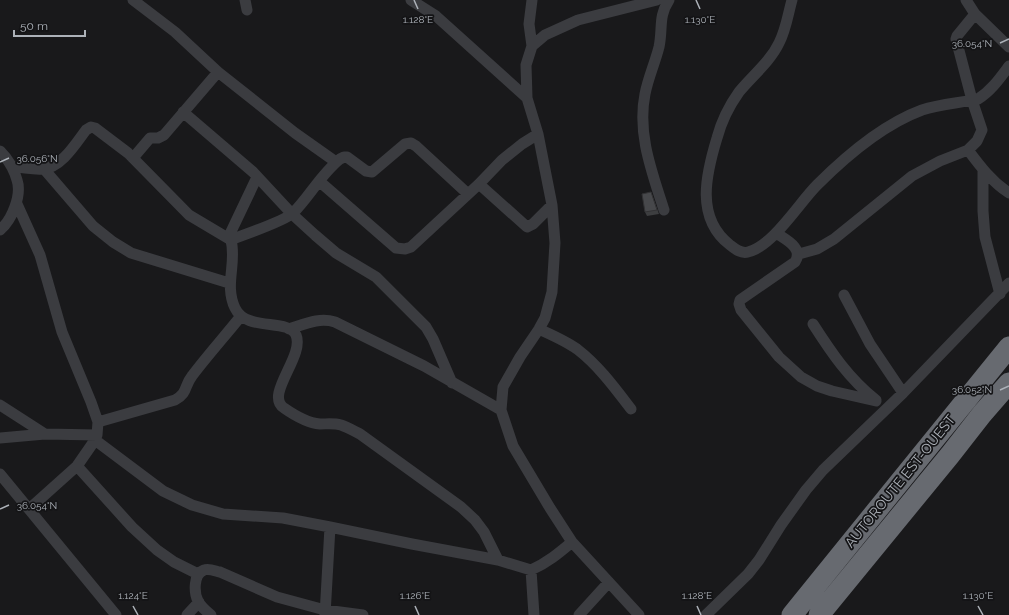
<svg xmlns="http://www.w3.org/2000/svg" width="1009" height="615" font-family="Raleway,sans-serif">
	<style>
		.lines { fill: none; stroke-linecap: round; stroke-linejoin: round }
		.minor { stroke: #3b3c40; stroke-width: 11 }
		.motorway { stroke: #676a70; stroke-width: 21 }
		.wall { fill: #3d3e40 }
		.building { fill: #47484b; stroke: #323234 }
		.ticks { fill: none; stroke: #adb2b9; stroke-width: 1.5 }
		.labels { text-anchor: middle; stroke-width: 3.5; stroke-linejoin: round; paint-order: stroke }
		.street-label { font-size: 14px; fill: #adb2b9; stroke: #141416 }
		.ticks-label { font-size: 10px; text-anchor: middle; fill: #adb2b9; stroke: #141416; stroke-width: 3.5; stroke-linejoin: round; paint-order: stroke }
	</style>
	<rect width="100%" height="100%" fill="#19191b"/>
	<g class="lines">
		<path class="minor" d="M133 0 175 32 218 72 295 133 336 162
			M245 0 247 10
			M411 0 436 16 527 98
			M532 0 529 24 532 46
			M792 0C788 14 786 30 779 43 770 62 752 76 739 92 729 106 721 123 717 138 706 174 695 218 730 245 735 249 741 254 748 252 773 246 799 203 817 185 845 157 884 124 922 110 940 104 960 103 978 99 991 91 1000 78 1009 66
			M966 0 975 14 1009 47
			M183 112 253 172 292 214 315 235 336 253 376 277 426 327 433 339 452 383
			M968 150C980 166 992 182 1009 193
			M0 151C8 159 14 169 17 180 22 195 12 220 0 230
			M133 158 150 138H158L164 135 218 72
			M12 167C22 167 33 170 43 169 62 167 76 143 86 130L91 127 95 128 128 153 189 215 231 240C237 263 224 285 235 308 246 332 288 318 296 335 305 356 264 395 284 408 294 415 308 423 320 424 327 424 334 423 341 425 347 427 354 431 360 434L461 507 475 520 484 532 498 560
			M44 169 93 226 113 242 131 253 229 283
			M983 170V211L985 237 1000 294
			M319 181 396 248 405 249 411 247 479 184 502 160 522 144 538 134
			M479 184 527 227 533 224 552 205
			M17 204 40 255 62 332 91 402 98 422 97 435 95 440 77 466 29 509
			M664 210C652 172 637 134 645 94 648 78 655 63 659 47 663 28 658 17 669 0
			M776 233C786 240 804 248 795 262L740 300 739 304 741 310 779 357 801 377 817 386 832 391 876 401
			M228 238 257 177
			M231 240C245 234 283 222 293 213 310 196 321 174 340 159L344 157H347L366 171 372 172 405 144 411 143 416 146 468 194
			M799 254 817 249 834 239 912 176 940 161 968 150 977 141 982 130 972 100 956 39 957 36 975 14
			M844 295 870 344 903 393
			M813 324C831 352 849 379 876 400
			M289 329C305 324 319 317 335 322L424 366 501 410
			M539 329C552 335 566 341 577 349 599 366 615 388 631 409
			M0 405 45 434
			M98 422 175 400C188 393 184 386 192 376 207 356 225 336 241 316
			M0 438 45 434 97 435
			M95 440 163 491 192 505 223 514 283 518 330 527 412 544 498 560 531 570C547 563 559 553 572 542
			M77 466 132 527 157 550 174 562 198 574
			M0 474 116 615
			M531 570 534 615
			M187 615 199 602
			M211 615C206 611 201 607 198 601 194 593 193 574 204 570 209 568 215 571 220 572L277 597 325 610 363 615
			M325 615 330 527
			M579 615 609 582
			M639 615 572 542 550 508 513 446 501 410 503 387 520 357 539 329 545 318 552 292 555 243 552 205 538 134 527 98 526 65 532 46 545 35 578 20 657 0
			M706 615 748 574 759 560 781 525 806 490 823 470 903 393 1009 283"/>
		<path class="motorway" d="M792 615 1009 347
			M819 615 950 455 982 414 1009 383"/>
	</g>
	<path class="wall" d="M651 192 659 214 647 216 645 212Z"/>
	<path class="building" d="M651 192 657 210 645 212 642 194Z"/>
	<path class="ticks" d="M414 0 418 9M696 0 700 9M1000 43 1009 39M0 162 9 158M1000 390 1009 386M0 509 9 505M133 606 138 615M415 606 419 615M697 606 701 615M978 606 983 615"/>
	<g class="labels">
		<g class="street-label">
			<text transform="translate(900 481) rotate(-51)" y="5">AUTOROUTE EST-OUEST</text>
		</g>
	</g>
	<g class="ticks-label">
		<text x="418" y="23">1.128°E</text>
		<text x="700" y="23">1.130°E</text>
		<text x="972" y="47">36.054°N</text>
		<text x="37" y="162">36.056°N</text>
		<text x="972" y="393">36.052°N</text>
		<text x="37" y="509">36.054°N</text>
		<text x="133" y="599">1.124°E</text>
		<text x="415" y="599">1.126°E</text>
		<text x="978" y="599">1.130°E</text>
		<text x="697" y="599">1.128°E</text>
	</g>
	<path d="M14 30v6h71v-6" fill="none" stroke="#adb2b9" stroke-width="2"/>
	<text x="20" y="30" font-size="12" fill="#adb2b9" stroke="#141416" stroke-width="3" paint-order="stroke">50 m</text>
</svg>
